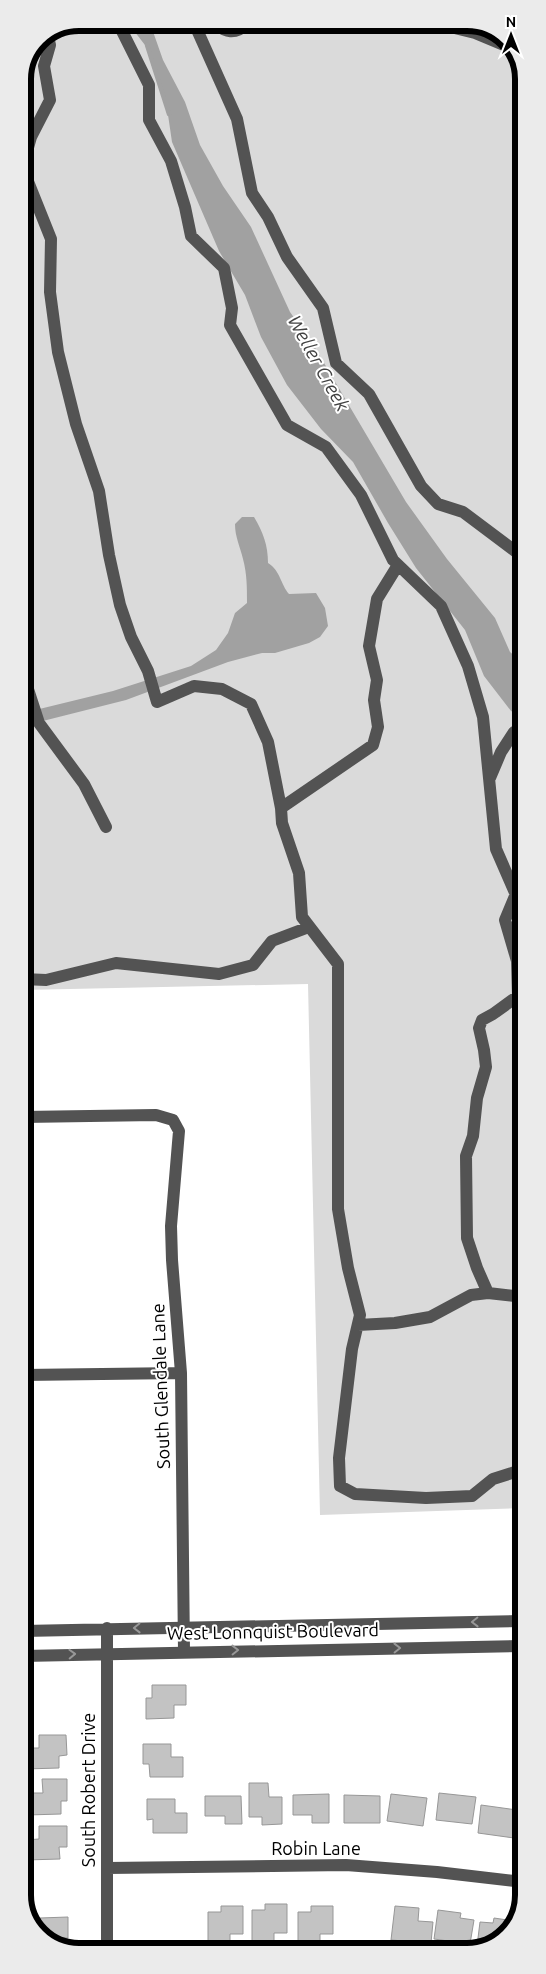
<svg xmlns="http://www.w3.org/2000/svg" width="546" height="1974" font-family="Ubuntu,sans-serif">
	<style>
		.green { fill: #dadada }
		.water { fill: #a1a1a1 }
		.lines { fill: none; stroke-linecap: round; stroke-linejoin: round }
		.stream { stroke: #a1a1a1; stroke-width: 4.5 }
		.building { fill: #c3c3c3; stroke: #979797 }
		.minor { stroke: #535353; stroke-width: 12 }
		.oneway { stroke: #989898 }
		.labels { text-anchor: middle; stroke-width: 4; stroke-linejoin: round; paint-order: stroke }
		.street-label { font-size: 18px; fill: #000; stroke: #fff }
		.water-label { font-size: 19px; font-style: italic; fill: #424242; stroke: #fff }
		.rim { fill: none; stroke: #000; stroke-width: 6 }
	</style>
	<rect width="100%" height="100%" fill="#fff"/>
	<path class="green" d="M80 23H474L504 37 522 68 523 1508 320 1515 308 984 23 990V79L39 39Z"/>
	<path class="water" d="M128 23H150L163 60 185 102 200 145 223 186 251 227 290 312 314 346 406 502 447 559 495 618 510 652 523 663V717L511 711 484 676 465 630 416 568 388 523 353 462 321 429 287 385 261 337 245 295 219 251 172 142 167 108 148 49Z
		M242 517H254C263 532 268 545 268 563 280 570 281 585 289 594L316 593 325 608 328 626 320 637 309 643 275 653H262L228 662 126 700 23 726V713L113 691 191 666 216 650 228 633 235 613 247 603C247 587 247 574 243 559 240 546 235 537 235 524Z
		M517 790 523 791V828L515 824 512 805Z"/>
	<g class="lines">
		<path class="stream" d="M147 45 169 114"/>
	</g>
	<path class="building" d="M152 1685H186V1705H174V1718L146 1719V1698H152Z
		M39 1735H66L67 1755 59 1756V1768L25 1769V1748H39Z
		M143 1744H171V1757H183V1777H150L149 1764H143Z
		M42 1779H67V1801H61V1814L27 1815 26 1793H43Z
		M249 1783H268L269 1797H282V1824L262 1825V1817H249Z
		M439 1793 476 1797 472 1824 436 1820Z
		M329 1794V1823H312V1815H293V1795Z
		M391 1794 427 1798 423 1826 387 1821Z
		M344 1795 380 1796V1823H344Z
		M205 1796H241L242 1824H225V1816H205Z
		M147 1799H175V1813H187V1833H153V1819L147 1820Z
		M481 1805 517 1810 514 1838 478 1833Z
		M39 1826H67V1847H59L60 1859 25 1860V1840L39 1839Z
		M265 1904H287V1933H274V1947H252V1910H265Z
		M221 1906H243V1934H230V1948H208V1912H221Z
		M311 1906H333V1934H320V1949H298V1912H311Z
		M395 1906 419 1908 418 1921 433 1922 431 1943 391 1940Z
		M438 1910 461 1913 460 1918 474 1920 470 1944 434 1939Z
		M68 1917V1938H61V1945L42 1937 38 1930H41L40 1918Z
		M494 1918 514 1921 510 1932 484 1947 477 1946 480 1922 493 1923Z"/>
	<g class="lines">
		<path class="minor" d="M118 23 149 85V120L171 161 185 207 191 236 224 268 232 308 230 325 287 425 326 447 361 495 393 560 441 606 468 666 483 717 496 849 523 911
			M194 23 237 119 252 193 268 217 287 257 323 308 336 363 369 394 421 486 438 504 463 512 523 557
			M212 23C227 32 234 36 248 23
			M434 23 475 33 511 48
			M23 165 31 137 50 100 44 66 50 45 48 36
			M23 169 51 239 50 292 58 352 76 424 99 491 109 555 120 605 131 637 148 671 157 702 194 686 222 689 251 704 268 742 281 808
			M398 565 377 599 369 646 377 680 374 700 378 727 373 745 281 808 282 823 299 873 302 917 338 964V1209L348 1268 360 1315 352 1349 339 1458 340 1486 355 1494 426 1498 472 1496 493 1479 515 1472H523
			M23 639 27 686
			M23 681 27 686 39 723 84 784 106 827
			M490 778 501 752 514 732 523 733
			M515 896 505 920 517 961 518 996 493 1014 482 1020 479 1028 484 1050 486 1067 477 1098 473 1136 466 1156 467 1238 477 1268 488 1293 523 1297
			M23 979 46 980 116 963 219 974 253 965 272 941 309 927
			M23 1117 156 1115 173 1120 179 1131 171 1226 172 1260 181 1373 184 1651
			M358 1325 395 1323 430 1317 471 1295 488 1293
			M23 1375 181 1373
			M107 1628V1951
			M23 1631 523 1621
			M23 1656 523 1646
			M107 1868 346 1865 437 1872 523 1882"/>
	</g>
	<defs><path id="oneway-chevron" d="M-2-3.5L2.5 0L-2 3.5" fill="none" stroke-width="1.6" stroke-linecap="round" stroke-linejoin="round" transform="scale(1.25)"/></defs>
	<g class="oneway">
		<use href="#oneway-chevron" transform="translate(475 1622) rotate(179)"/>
		<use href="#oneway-chevron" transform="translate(137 1628) rotate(179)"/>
		<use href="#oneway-chevron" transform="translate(397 1648) rotate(-1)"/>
		<use href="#oneway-chevron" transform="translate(235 1650) rotate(-1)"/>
		<use href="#oneway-chevron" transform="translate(72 1654) rotate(-2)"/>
	</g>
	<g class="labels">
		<g class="street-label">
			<text transform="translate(161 1386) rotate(-92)" y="6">South Glendale Lane</text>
			<text transform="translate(273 1632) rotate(-1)" y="6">West Lonnquist Boulevard</text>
			<text transform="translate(89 1790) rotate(-90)" y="6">South Robert Drive</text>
			<text x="316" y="1855">Robin Lane</text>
		</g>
		<g class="water-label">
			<text transform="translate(319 363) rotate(61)" y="7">Weller Creek</text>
		</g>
	</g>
	<path d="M0 0H546V1974H0ZM79 31H467A48 48 0 0 1 515 79V1895A48 48 0 0 1 467 1943H79A48 48 0 0 1 31 1895V79A48 48 0 0 1 79 31Z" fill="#ebebeb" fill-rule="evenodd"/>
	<path class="rim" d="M79 31H467A48 48 0 0 1 515 79V1895A48 48 0 0 1 467 1943H79A48 48 0 0 1 31 1895V79A48 48 0 0 1 79 31Z"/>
	<g transform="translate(511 35)" stroke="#ffffff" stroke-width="4" paint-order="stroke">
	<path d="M0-4L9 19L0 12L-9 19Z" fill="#000000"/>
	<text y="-8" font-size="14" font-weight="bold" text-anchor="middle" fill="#000000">N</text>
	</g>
</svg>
